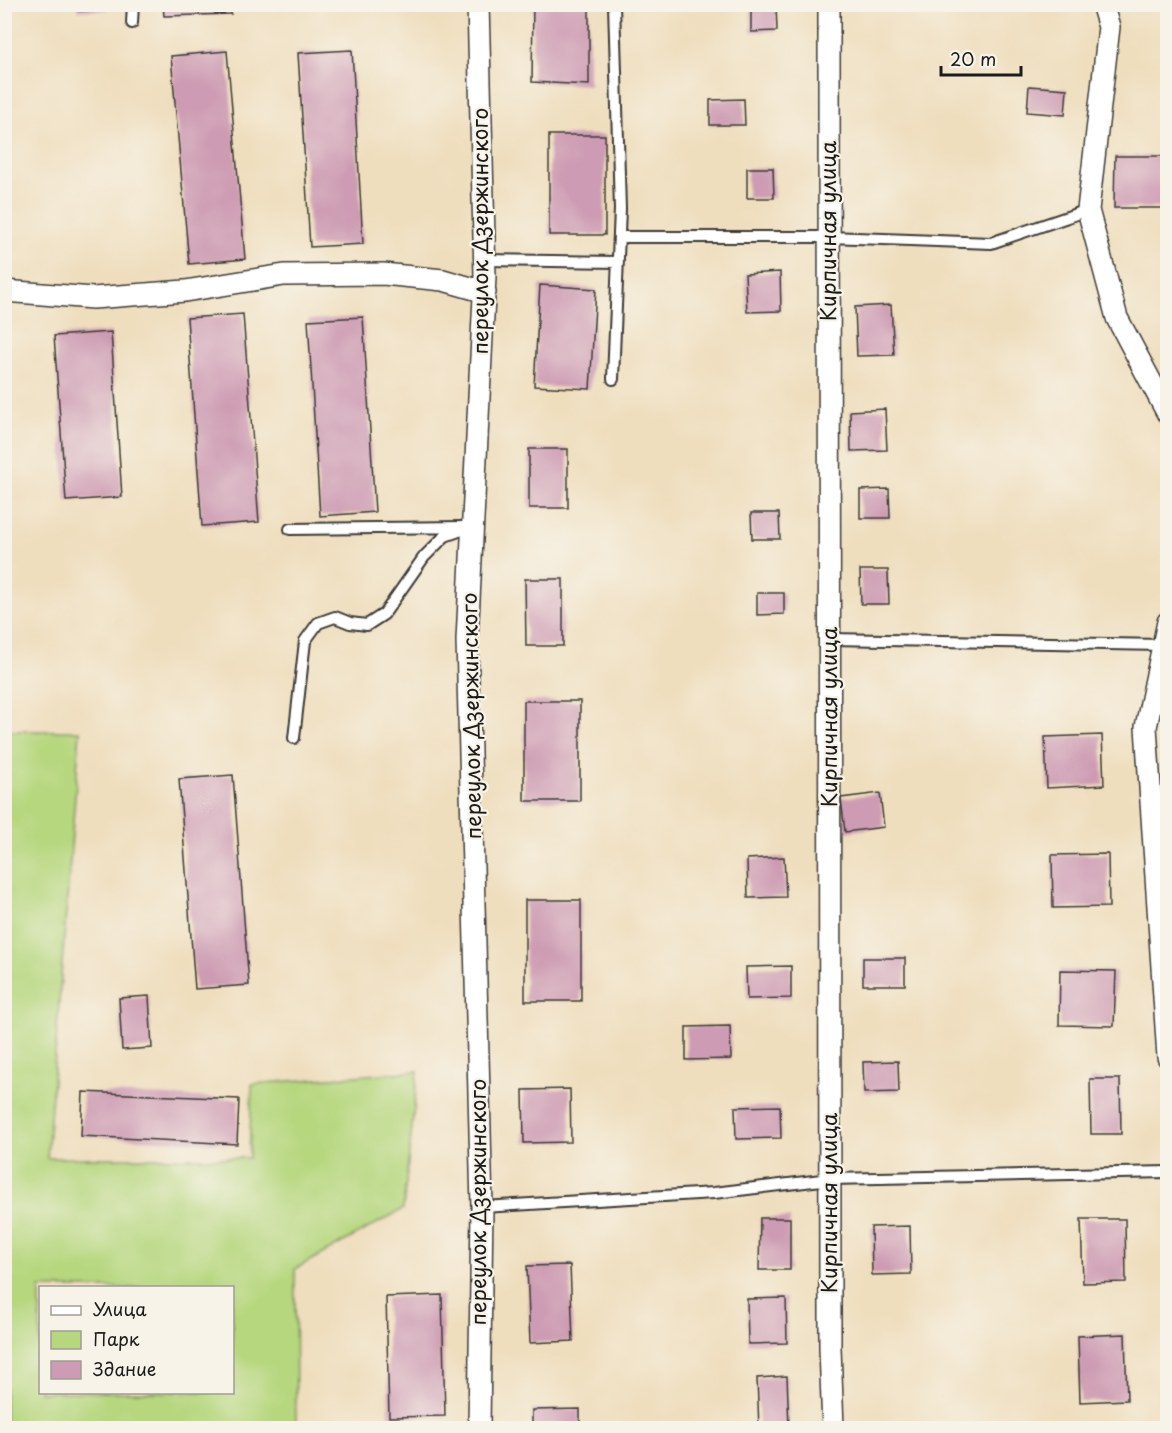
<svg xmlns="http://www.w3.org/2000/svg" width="1172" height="1433" font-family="'Playpen Sans',sans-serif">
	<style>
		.green { fill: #b6d77e; stroke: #697a4d; stroke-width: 1.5; fill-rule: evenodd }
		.building { fill: #cd9bb3 }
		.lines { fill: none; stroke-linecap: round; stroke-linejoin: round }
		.lane-casing { stroke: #3c3934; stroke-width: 14 }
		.street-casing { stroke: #3c3934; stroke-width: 24 }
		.lane { stroke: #fff; stroke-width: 10 }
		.street { stroke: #fff; stroke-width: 21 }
		.labels { text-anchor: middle; stroke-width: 4.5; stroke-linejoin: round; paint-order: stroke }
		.street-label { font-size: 21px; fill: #1c1c1c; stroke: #f7f3e8 }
	</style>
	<rect width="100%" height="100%" fill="#f7f3e8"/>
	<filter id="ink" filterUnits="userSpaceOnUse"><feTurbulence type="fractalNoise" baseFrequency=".0167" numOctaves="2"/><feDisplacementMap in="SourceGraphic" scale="12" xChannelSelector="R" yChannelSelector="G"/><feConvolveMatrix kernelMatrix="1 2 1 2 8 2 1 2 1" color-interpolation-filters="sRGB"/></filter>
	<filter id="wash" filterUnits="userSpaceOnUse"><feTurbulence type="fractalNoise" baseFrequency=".008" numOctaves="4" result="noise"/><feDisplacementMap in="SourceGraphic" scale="24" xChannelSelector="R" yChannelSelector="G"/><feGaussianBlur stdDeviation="1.35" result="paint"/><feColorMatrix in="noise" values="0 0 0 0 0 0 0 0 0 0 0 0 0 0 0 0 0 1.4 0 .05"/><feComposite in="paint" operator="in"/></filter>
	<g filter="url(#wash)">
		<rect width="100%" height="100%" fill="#efdebe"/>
		<path class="green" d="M5 731H80L47 1158H249L252 1084 418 1071 403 1209 295 1269 296 1428H5ZM40 1288H232V1392H40Z"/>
		<g id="blocks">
			<path class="building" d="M78 4H107V10L78 11Z
				M163 4H230L231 14 164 16Z
				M533 4H589V85L532 82Z
				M751 4H776L777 31 751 32Z
				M352 50 363 244 310 247 298 53Z
				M227 51 245 259 189 264 171 56Z
				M1029 86 1067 89 1065 115 1027 112Z
				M744 99 745 125H710V100Z
				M549 135H605V235H549Z
				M1115 156H1168V208H1114Z
				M747 168H773L774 198H747Z
				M780 272 781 311 747 312 745 274Z
				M540 285 596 289 590 389 534 386Z
				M891 305 894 355 857 356 855 307Z
				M243 314 259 522 202 526 187 318Z
				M363 317 375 512 320 516 308 320Z
				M111 332 122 497 66 501 54 336Z
				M885 409 887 450 851 451 850 411Z
				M529 449H568V508H529Z
				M889 489 890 518H860V490Z
				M751 513H779L780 539H752Z
				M860 570H888L889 604H861Z
				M525 579H563V646H526Z
				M757 593H784V614L757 615Z
				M524 701H580V801H524Z
				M1102 735 1104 785 1047 788 1045 737Z
				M233 775 249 985 195 989 179 779Z
				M880 793 884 827 845 832 841 798Z
				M1108 854 1109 907 1053 908 1052 855Z
				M784 857 786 897 748 898 747 859Z
				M525 900H581V1001H525Z
				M863 958H905V985H863Z
				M791 966V998L747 999 746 967Z
				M1060 970 1116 971 1114 1026 1059 1025Z
				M149 996 152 1048 122 1050 119 998Z
				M730 1026 731 1059 686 1060V1027Z
				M898 1061 899 1092 864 1093 863 1062Z
				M1090 1079H1120L1121 1134H1091Z
				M570 1089 571 1142 524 1143 523 1090Z
				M83 1092 239 1099 237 1144 81 1136Z
				M780 1106 781 1138 736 1139 735 1107Z
				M760 1218H790V1270H759Z
				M1081 1219H1125L1126 1282 1083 1283Z
				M910 1226 911 1274 872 1275 871 1227Z
				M570 1265 573 1341 530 1343 527 1266Z
				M442 1295 445 1416 389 1417 386 1297Z
				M786 1298 787 1343 748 1344 747 1299Z
				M1125 1334 1127 1400 1080 1402 1078 1336Z
				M787 1376 789 1428H759L757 1378Z
				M580 1409V1428H532V1410Z"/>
		</g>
	</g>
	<g filter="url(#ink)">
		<use href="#blocks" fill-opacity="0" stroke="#3c3934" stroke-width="1.5"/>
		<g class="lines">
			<defs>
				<path id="lane" d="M132 23 133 4
					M619 237H829L991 243 1088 210
					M485 260 618 262
					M613 379 620 209 614 4
					M290 529 464 527
					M830 639 1163 645
					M294 738 305 641 318 623 335 617 350 623 367 625 384 614 424 557 445 536 473 526
					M482 1207 714 1193 830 1179 1168 1172"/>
				<path id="street" d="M478 4 485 276 467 640 482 1207 479 1428
					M829 4 830 1348 833 1428
					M1102 4 1109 27 1088 210 1117 318 1168 414
					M4 291 93 298 185 291 284 275 383 274 443 280 485 292
					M1168 622 1146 727 1168 1057"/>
			</defs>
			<use href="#lane" class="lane-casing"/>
			<use href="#street" class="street-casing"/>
			<use href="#lane" class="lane"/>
			<use href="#street" class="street"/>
		</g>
	</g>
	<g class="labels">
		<g class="street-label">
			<text transform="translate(481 231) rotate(-90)" y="7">переулок Дзержинского</text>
			<text transform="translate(829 231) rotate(-90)" y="7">Кирпичная улица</text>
			<text transform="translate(472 716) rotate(-91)" y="7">переулок Дзержинского</text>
			<text transform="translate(830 717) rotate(-90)" y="7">Кирпичная улица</text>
			<text transform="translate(479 1202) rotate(-90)" y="7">переулок Дзержинского</text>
			<text transform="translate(830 1203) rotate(-90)" y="7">Кирпичная улица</text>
		</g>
	</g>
	<rect width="1172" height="1433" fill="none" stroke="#f7f3e8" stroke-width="24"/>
	<rect x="39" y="1286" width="195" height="108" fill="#f7f3e8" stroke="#9f9d96" stroke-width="1.5"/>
	<rect x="51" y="1306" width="30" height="9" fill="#ffffff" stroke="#9f9d96" stroke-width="1.5"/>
	<text x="93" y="1316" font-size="18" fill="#1c1c1c">Улица</text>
	<rect x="51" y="1331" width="30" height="18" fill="#b6d77e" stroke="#9f9d96" stroke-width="1.5"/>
	<text x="93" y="1346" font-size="18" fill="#1c1c1c">Парк</text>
	<rect x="51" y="1361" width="30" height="18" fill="#cd9bb3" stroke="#9f9d96" stroke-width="1.5"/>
	<text x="93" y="1376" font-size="18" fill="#1c1c1c">Здание</text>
	<path d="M941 66v9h80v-9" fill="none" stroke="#1c1c1c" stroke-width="3"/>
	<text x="950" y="66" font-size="18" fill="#1c1c1c" stroke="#f7f3e8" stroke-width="4.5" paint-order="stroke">20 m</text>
</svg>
